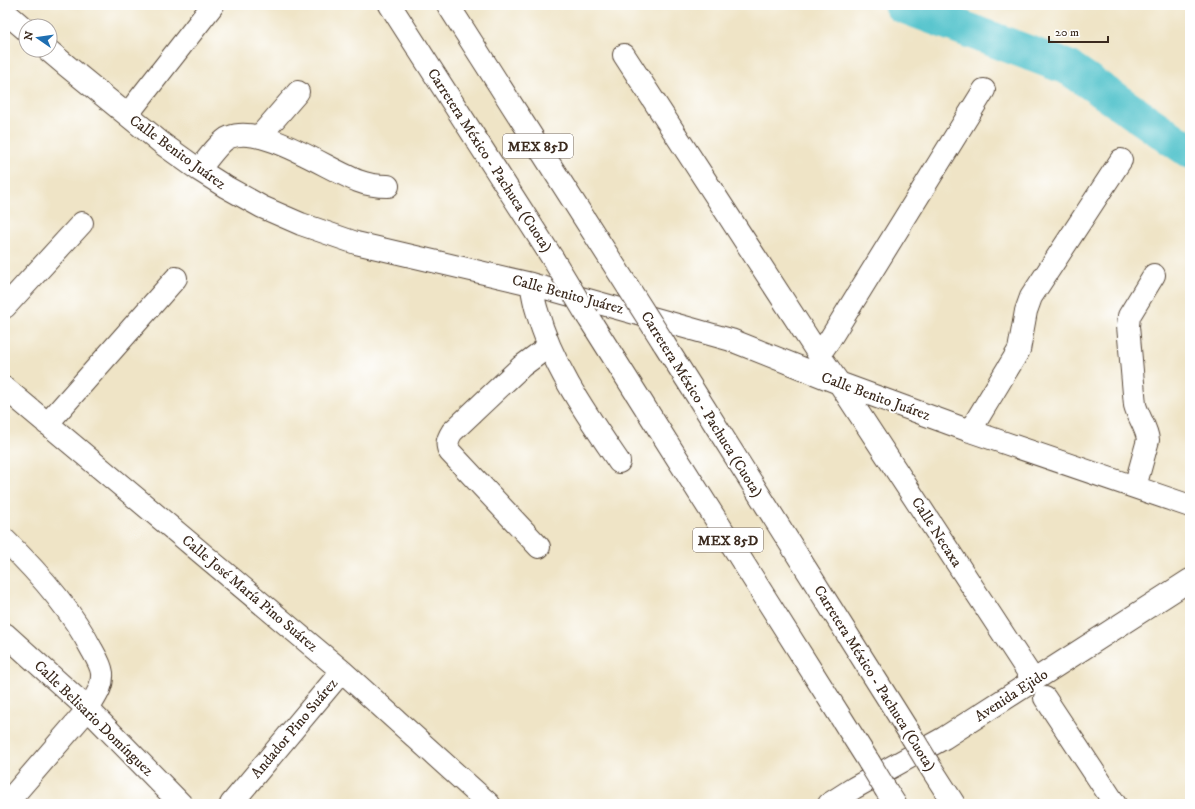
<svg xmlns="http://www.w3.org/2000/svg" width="1195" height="809" font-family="'IM FELL DW Pica',serif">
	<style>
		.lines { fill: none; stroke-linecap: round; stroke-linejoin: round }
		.river { stroke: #58c5cd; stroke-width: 35 }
		.minor-casing { stroke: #564637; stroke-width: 24 }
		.major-casing { stroke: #564637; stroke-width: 24 }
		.highway-casing { stroke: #564637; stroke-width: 24 }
		.minor { stroke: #fff; stroke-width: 22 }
		.major { stroke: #fff; stroke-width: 22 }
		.highway { stroke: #fff; stroke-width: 22 }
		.highway-bridge-casing { stroke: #564637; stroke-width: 24; stroke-linecap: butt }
		.highway-bridge { stroke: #fff; stroke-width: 22 }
		.labels { text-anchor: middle; stroke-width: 4; stroke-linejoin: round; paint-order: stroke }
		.shield { fill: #fff; stroke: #766a62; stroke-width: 1 }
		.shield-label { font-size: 14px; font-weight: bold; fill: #3b2a1e }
		.street-label { font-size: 15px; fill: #3b2a1e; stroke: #fff }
	</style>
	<rect width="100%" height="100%" fill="#fff"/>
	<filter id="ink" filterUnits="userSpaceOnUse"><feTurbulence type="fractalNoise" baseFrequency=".025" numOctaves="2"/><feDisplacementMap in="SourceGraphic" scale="8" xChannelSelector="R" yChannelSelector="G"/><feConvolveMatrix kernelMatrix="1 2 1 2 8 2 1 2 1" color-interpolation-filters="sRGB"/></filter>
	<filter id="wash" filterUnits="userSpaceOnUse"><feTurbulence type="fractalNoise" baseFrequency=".012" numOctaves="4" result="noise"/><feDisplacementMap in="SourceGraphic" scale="16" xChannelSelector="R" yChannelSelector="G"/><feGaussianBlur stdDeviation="0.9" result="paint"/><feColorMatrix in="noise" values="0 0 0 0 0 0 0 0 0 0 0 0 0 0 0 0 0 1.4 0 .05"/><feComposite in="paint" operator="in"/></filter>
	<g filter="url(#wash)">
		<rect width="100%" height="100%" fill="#efe4c6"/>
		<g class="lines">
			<path class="river" d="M901 5 1069 68 1190 151"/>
		</g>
	</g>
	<g filter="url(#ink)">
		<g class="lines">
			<defs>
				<path id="minor" d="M5 12 26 30
					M48 50 67 66 164 145 199 170 226 187 262 207 301 224 356 243 531 284 731 340 839 383 970 431 1190 506
					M624 55 819 355 839 383 1034 681
					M127 115 213 5
					M259 137 298 92
					M199 170C205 162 221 140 230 137 262 124 327 169 358 181 368 185 378 186 388 186
					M531 284C533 293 534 302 537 311 552 366 587 415 619 462
					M5 307 82 223
					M819 355 830 339 984 90
					M5 388 342 671 489 804
					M47 424 176 278
					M970 431 1019 350 1026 311 1031 297 1121 160
					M1135 487 1148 440C1147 428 1138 417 1135 405L1128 326 1129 316 1154 275
					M5 540C38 572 71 609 92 650 96 657 101 665 102 673 103 688 95 697 88 709L6 804
					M539 547 450 452C446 445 447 440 452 432L522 366 549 346
					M5 634 88 709 181 804
					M1045 698 1115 804
					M231 804 342 671"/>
				<path id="major" d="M829 804 854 788 944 738 1190 580"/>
				<path id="highway" d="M390 5 553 259
					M448 5 628 287
					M588 317 869 762
					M663 342 912 737
					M929 765 954 804
					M886 790 895 804"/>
			</defs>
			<use href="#minor" class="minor-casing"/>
			<use href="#major" class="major-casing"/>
			<use href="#highway" class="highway-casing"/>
			<use href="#minor" class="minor"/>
			<use href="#major" class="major"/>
			<use href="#highway" class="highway"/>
			<defs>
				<path id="highway-bridge" d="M553 259 588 317
					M628 287 663 342
					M912 737 929 765
					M869 762 886 790"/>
			</defs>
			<use href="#highway-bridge" class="highway-bridge-casing"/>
			<use href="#highway-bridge" class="highway-bridge"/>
		</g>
	</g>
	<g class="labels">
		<g class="shield">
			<rect x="503" y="134" width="70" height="24" rx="3"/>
			<rect x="693" y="528" width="70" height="24" rx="3"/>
		</g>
		<g class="shield-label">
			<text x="538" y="151">MEX 85D</text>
			<text x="728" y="545">MEX 85D</text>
		</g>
		<g class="street-label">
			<text transform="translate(178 152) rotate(36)" y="5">Calle Benito Juárez</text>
			<text transform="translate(490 160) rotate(57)" y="5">Carretera México - Pachuca (Cuota)</text>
			<text transform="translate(568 294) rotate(15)" y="5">Calle Benito Juárez</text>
			<text transform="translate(876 396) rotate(20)" y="5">Calle Benito Juárez</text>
			<text transform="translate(702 404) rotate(58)" y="5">Carretera México - Pachuca (Cuota)</text>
			<text transform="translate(937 532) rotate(57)" y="5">Calle Necaxa</text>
			<text transform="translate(250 593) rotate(40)" y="5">Calle José María Pino Suárez</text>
			<text transform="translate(875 678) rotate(58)" y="5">Carretera México - Pachuca (Cuota)</text>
			<text transform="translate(1011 695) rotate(-33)" y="5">Avenida Ejido</text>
			<text transform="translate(94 718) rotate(44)" y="5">Calle Belisario Domínguez</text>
			<text transform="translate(294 728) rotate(-50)" y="5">Andador Pino Suárez</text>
		</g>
	</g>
	<rect width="1195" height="809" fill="none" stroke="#fff" stroke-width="20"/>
	<g transform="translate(38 38) rotate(283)"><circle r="19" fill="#ffffff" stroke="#b1aaa5"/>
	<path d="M0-3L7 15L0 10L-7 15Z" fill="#1f6fb2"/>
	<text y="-6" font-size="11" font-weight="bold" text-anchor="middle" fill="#3b2a1e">N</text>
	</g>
	<path d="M1049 36v6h59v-6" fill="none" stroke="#3b2a1e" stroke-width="2"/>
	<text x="1055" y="36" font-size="12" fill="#3b2a1e" stroke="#ffffff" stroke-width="3" paint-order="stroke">20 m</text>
</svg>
